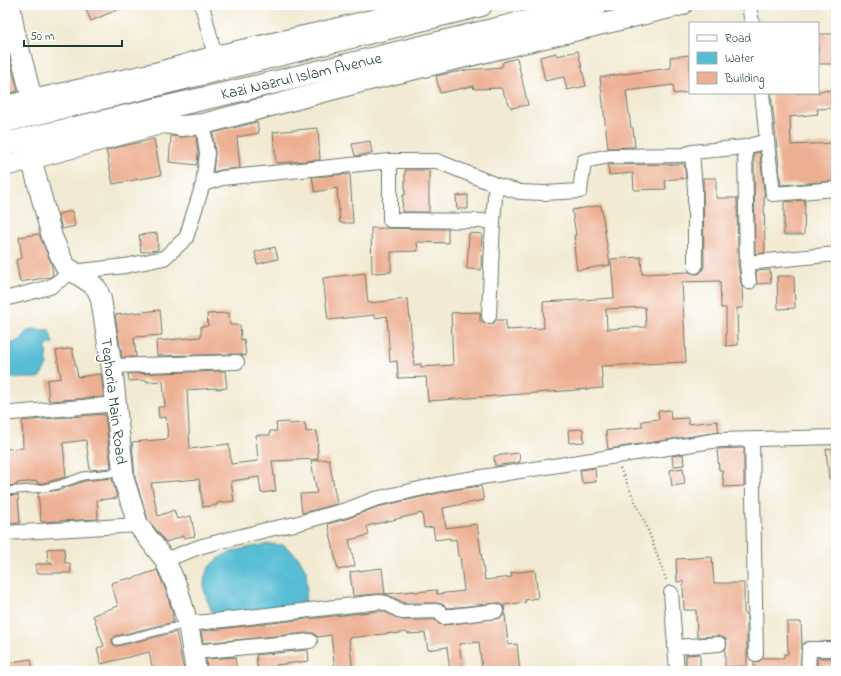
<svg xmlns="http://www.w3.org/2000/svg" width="841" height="676" font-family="'Indie Flower',sans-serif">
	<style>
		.water { fill: #57bdd5; stroke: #3b7d84 }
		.building { fill: #edaf91; fill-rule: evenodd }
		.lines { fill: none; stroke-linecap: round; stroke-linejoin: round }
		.lane-casing { stroke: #697a6b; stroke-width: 9 }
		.street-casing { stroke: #697a6b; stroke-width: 16 }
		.secondary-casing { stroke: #697a6b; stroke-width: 22 }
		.primary-casing { stroke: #697a6b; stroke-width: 24 }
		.path { stroke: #697a6b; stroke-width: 2.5; stroke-dasharray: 1 3; stroke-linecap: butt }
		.lane { stroke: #fff; stroke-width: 7 }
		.street { stroke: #fff; stroke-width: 14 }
		.secondary { stroke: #fff; stroke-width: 20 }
		.primary { stroke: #fff; stroke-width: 22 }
		.labels { text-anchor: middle; stroke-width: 3.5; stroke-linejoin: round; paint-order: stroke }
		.street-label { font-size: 16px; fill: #1f3d34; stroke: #fff }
	</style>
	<rect width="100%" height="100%" fill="#fff"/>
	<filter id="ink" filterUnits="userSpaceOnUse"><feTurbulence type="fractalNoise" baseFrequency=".025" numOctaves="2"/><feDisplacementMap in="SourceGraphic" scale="8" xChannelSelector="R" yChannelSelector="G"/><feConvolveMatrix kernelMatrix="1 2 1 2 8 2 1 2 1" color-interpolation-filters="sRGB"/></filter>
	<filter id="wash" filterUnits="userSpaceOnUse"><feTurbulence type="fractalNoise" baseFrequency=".012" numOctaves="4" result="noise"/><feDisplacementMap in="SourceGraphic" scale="16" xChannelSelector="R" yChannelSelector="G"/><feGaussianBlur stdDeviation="0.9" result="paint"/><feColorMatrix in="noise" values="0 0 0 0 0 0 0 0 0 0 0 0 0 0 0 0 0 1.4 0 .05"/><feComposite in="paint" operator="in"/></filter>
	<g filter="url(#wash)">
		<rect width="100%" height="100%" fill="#f2ead2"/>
		<path class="water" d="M29 329 49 330 53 343 46 346 47 365 39 378H6L5 347 19 340Z
			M270 544 284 545 298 557 306 570 307 588 305 602 290 611 228 616 212 612C209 604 204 594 204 586 203 552 245 548 270 544Z"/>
		<g id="blocks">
			<path class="building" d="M84 5H128L91 21Z
				M818 34H836V64H818Z
				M5 40 18 91 5 94Z
				M578 51 586 86 567 90 564 77 545 81 540 57 556 53 557 56Z
				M690 55V92L674 94 673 85 626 91 631 128H633L635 147 608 148 600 77 671 68 670 57Z
				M517 58 528 105 511 108 501 88 474 89 473 86 440 93 436 76 467 70 502 67 503 62Z
				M834 90 836 108 817 109 818 114 790 117 791 145 835 143 836 181 781 185 771 93H819V91Z
				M257 122 259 133 237 137 240 168 221 170 213 172 215 153 213 133Z
				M318 128 320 160 276 163 273 132Z
				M171 136 182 137 196 136 198 154 197 165 169 162Z
				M154 139 161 175 113 184 106 150Z
				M370 141 372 153 355 156 352 144Z
				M760 152 764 192 765 253 755 254 754 153Z
				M684 164 686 178 665 180 666 189 634 190 633 173 609 175 608 165Z
				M405 170H429V212H402L403 195H405Z
				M350 174 353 223H340L337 188 315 192 312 177Z
				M703 178H716V198H737L738 263 741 283 742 287 743 308H737L738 345 726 346V308H721L720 281 682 282 686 362 601 366 603 388 428 401 426 377 398 378 397 361 390 362 387 316 375 318 374 315 328 320 323 278 365 273 368 303 408 299 414 365 421 364V367L453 365 451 313 480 312V321L488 324H493L496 320H506V330L544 328 543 302 614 298 611 259 641 257 642 274 689 272 695 274H699L702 271 704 266ZM645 307 646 327 607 329 606 309Z
				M468 195V209H457L456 196Z
				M805 200 804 235H784V202Z
				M601 205 610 265 577 270 574 247H576L574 236 576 235 572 210Z
				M72 211 75 226 62 229 58 214Z
				M371 228 448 229V243L417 242 418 251 391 252V272L372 273Z
				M157 233 158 250 141 252 139 235Z
				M469 233 482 234 481 270 467 269Z
				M39 234 51 262 53 275 50 277 20 282 16 260 22 258 19 237Z
				M275 247 278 259 257 264 255 252Z
				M770 270 771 283 757 284 756 271Z
				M777 276H794L795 308 778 309Z
				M160 310 162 335 134 337 136 357H122L115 315Z
				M229 313 230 325H240L241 340 244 339 246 356 237 354 157 356 156 341 201 337V326H208L207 314Z
				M72 348 78 377 101 374 104 397 49 401 47 380 61 378 56 351Z
				M225 371 227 388 217 389 216 388 187 390 190 449 229 444 231 464 258 461 256 435H270V431H277L276 423 289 422V424L305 423 306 432 317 431 318 459 272 461 276 491 261 493 259 477 231 481 234 501 217 503V505L203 507 199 479 151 483 158 516 174 510 177 519 191 516 195 536 183 538V536L166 542 148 520 135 478 132 442 168 439 166 417 159 418 158 407H165L163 381 147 382V380L129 381 128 374Z
				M670 410 671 419 688 418V424L717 421 719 432 608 449 606 431 642 427V421L659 419 658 411Z
				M105 414 111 468 90 470 86 440 63 443 66 477 43 483 37 484V481L17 483V485L5 486V449L23 448 22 421Z
				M583 429 584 442 569 443 568 430Z
				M744 448V486L724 487 722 470H719L717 449Z
				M836 448V479H829L826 449Z
				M519 453 520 462 495 466 494 456Z
				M683 454 684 465 673 466 672 456Z
				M329 459 337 504 302 513 300 494 317 493 311 461Z
				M595 468 596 482 582 483 580 470Z
				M683 468 685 484 672 486 670 470Z
				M112 478 117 498 97 500 98 519 41 522 38 493 60 490 84 481Z
				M481 486 484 500 443 508 446 528 477 524 485 580 512 577 511 573 535 570 538 598 525 600 526 602 504 605 508 645 517 644 520 671H503V668L482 670 479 642 459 644 463 671H450L447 647 428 650 425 633 408 634 407 632 393 634V633L349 638 353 671H335L331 635 317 637 314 633H309L203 643 201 631 379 611H383L402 620H435L439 624 444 625 501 618 504 615V610L503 606 499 603 447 608 442 604 436 603H404L390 596 385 594 414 591V592L437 590V594L464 591 460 556H458L456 539 450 540V538L435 540 433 527 424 528 422 513 367 526 369 535 349 540 355 566 338 570 328 524 349 518 377 507 452 490Z
				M18 495 20 523 5 524V496Z
				M64 548 65 563H70L71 573H36V564H52V562H48L47 549Z
				M712 557 714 583H744V614H747V666L725 667V650L727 644 726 639 719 636 697 637 696 610H684L683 581 677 582 676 559Z
				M382 568 385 594H378L353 596 350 572Z
				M157 570 166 591 173 615H172L174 622 116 636 112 639V643L115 646H118L176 632 184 671H153L149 652 101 664 97 648 104 646 93 615 118 606 111 583 130 578 131 579Z
				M787 622H801L802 645 800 671H754V662L760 661 763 658H784V654H788Z
				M308 650 309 661 276 665 277 671H258L256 655Z
				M700 654V669H686V655Z
				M235 657 237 671H207L206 659Z
				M817 658H834V666H817Z
				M31 659 33 671H5V663Z"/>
		</g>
	</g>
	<g filter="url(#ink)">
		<use href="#blocks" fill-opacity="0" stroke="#697a6b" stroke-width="1"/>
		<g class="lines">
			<defs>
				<path id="lane" d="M5 491 44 488 58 485 83 476 121 472
					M117 641 187 624"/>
				<path id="street" d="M202 5 215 56
					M749 5 752 23
					M762 93 767 141
					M203 124 207 154 203 184
					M745 147 747 263 836 254
					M692 152 695 190V266
					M390 161V220L493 221
					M747 263 749 282
					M5 299 50 287 72 272 125 266 164 258 186 238 203 184 222 178 390 161H437L496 185 520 192 544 193 580 191 584 161 610 156 684 155 692 152 745 147 767 141 773 194 836 189
					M489 316 493 221 496 185
					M112 366 237 362
					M12 413 117 404
					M752 440 756 654
					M5 533 138 525
					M165 560 202 546 270 529 295 524 346 510 375 499 450 482 719 440 836 437
					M671 593 677 671
					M188 624 379 602 386 603 402 612 436 611 440 612 443 617 496 611
					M675 647 719 644
					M194 652 310 641
					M808 671 809 649H836"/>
				<path id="secondary" d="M10 5 14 29 32 99
					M5 106 159 72 215 56 322 32 434 5
					M143 112 164 123 181 126 203 124 357 83 682 5
					M26 139 52 237 65 266 92 284 97 289 101 299 113 376 124 480 138 525 165 560 177 587 188 624 196 671
					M5 166 164 123"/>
				<path id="primary" d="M5 121 140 89 481 5
					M5 144 259 86 596 5"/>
			</defs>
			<use href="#lane" class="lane-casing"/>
			<use href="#street" class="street-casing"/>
			<use href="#secondary" class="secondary-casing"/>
			<use href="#primary" class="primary-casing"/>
			<path class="path" d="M620 468 646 525 667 582"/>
			<use href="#lane" class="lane"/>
			<use href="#street" class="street"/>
			<use href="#secondary" class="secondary"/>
			<use href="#primary" class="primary"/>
		</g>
	</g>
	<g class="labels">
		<g class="street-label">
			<text transform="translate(301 75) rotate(-13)" y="6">Kazi Nazrul Islam Avenue</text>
			<text transform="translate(115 401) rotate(83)" y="6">Teghoria Main Road</text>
		</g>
	</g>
	<rect width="841" height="676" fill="none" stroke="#fff" stroke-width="20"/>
	<rect x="689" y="22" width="130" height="72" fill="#ffffff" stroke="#a5b1ae"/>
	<rect x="697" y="35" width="20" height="6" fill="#ffffff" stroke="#a5b1ae"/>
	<text x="725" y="42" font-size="12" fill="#1f3d34">Road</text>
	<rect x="697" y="52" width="20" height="12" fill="#57bdd5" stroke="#a5b1ae"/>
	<text x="725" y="62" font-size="12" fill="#1f3d34">Water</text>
	<rect x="697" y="72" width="20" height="12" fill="#edaf91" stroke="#a5b1ae"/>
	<text x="725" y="82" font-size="12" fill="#1f3d34">Building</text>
	<path d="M24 40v6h98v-6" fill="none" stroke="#1f3d34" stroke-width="2"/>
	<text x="30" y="40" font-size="12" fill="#1f3d34" stroke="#ffffff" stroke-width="3" paint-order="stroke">50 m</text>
</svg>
